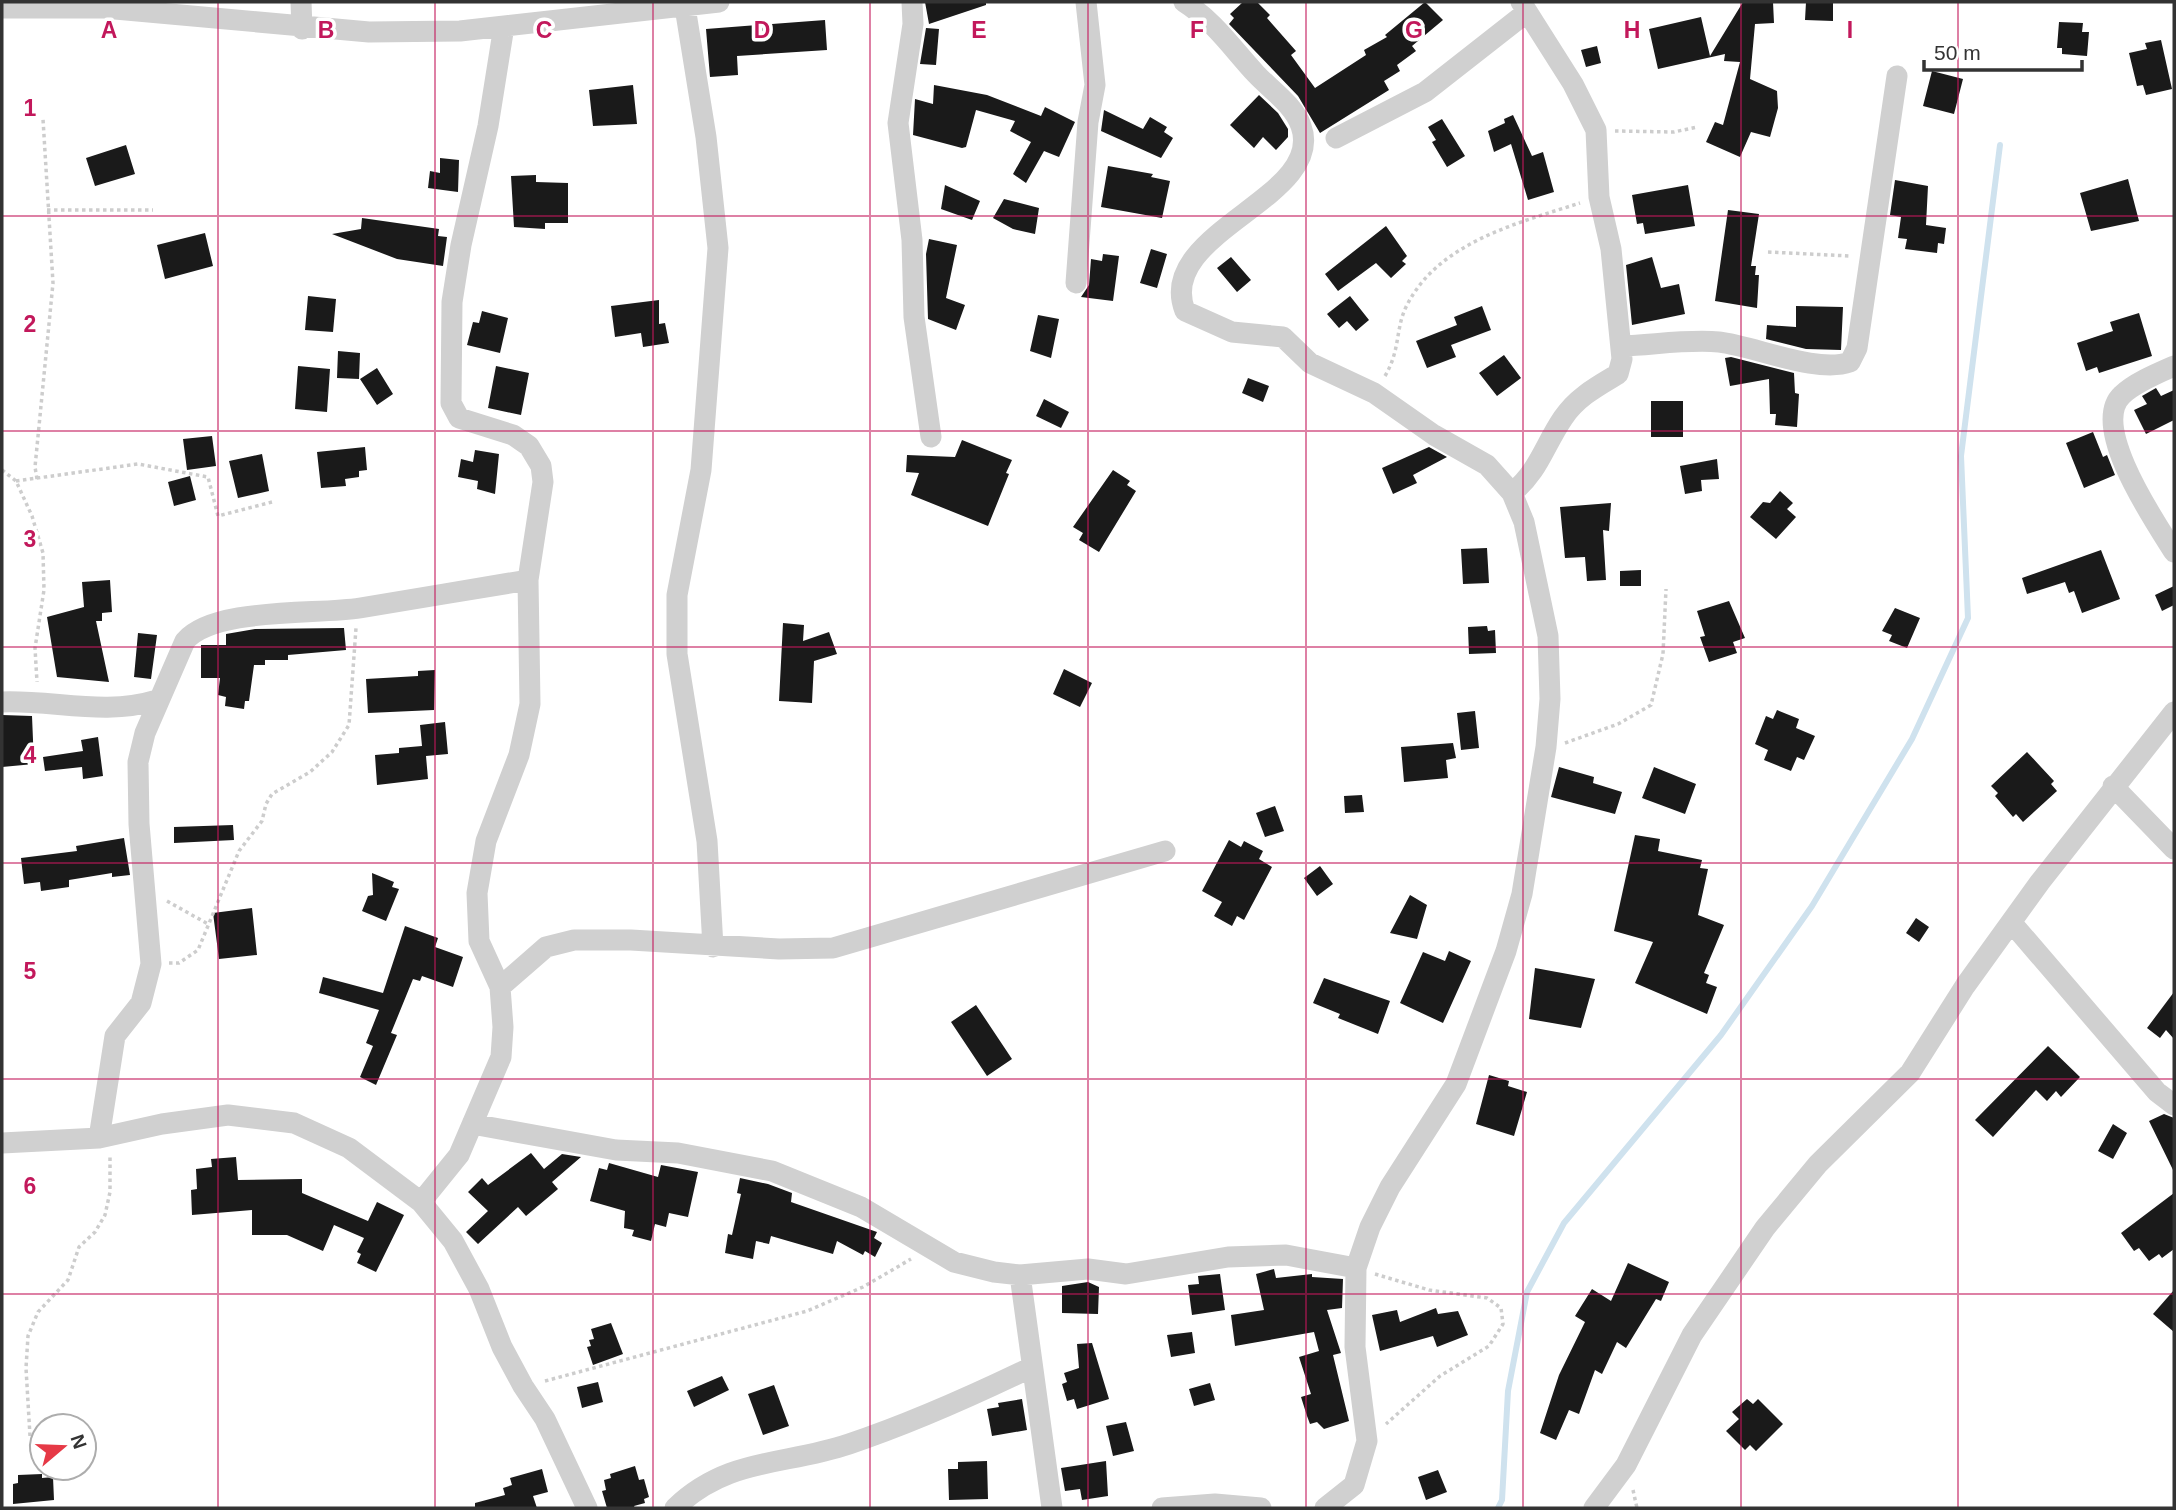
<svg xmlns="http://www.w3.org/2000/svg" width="2176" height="1510" font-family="Arial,sans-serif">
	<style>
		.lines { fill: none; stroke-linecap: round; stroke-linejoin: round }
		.stream { stroke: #cfe2ee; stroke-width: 6 }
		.building { fill: #1a1a1a }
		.path { stroke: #cdcdcd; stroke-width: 3.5; stroke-dasharray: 3.5 3.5; stroke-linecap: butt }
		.minor { stroke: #d0d0d0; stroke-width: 21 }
		.grid { fill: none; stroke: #c2185b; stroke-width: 2; stroke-opacity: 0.55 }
		.grid-label { font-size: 23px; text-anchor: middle; font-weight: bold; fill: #c2185b; stroke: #fff; stroke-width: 7; stroke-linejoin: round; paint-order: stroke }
	</style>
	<rect width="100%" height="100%" fill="#fff"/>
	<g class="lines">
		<path class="stream" d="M1498 1508 1502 1500 1508 1391 1527 1292 1564 1223 1721 1035 1812 906 1912 739 1968 618 1961 456 2000 145"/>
	</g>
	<path class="building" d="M925 2H986V5L929 24Z
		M1243 2H1257L1270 15 1267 18 1296 51 1291 55 1315 88 1366 55 1364 50 1387 37 1385 35 1425 2 1443 20 1412 46 1416 51 1397 65 1400 71 1384 81 1389 90 1320 133 1298 96 1229 24 1234 18 1230 14Z
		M1743 2H1773L1774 23 1755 24 1750 79 1777 91 1778 108 1770 137 1751 132 1740 157 1706 142 1715 122 1723 125 1740 62 1724 61 1725 54 1658 69 1649 29 1701 17 1710 56Z
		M1806 2H1833V21L1805 20Z
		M825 20 827 50 737 56 738 75 710 77 706 29Z
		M2059 22 2083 23 2082 32H2089L2087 56 2062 54V48H2057Z
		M926 28 939 29 936 65 920 64Z
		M2161 40 2172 89 2146 95 2143 85 2137 86 2129 53 2147 49 2145 43Z
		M1597 46 1601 63 1586 67 1581 50Z
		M1932 71 1963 79 1954 114 1923 106Z
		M633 85 637 124 593 126 589 90Z
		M934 85 987 95 1041 116 1045 107 1075 122 1059 157 1044 151 1026 183 1013 174 1031 142 1010 131 1015 121 976 110 966 147 962 148 913 135 915 99 933 104Z
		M1259 95 1278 113 1288 129V137L1276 150 1263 137 1254 148 1230 125Z
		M1104 110 1143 129 1150 117 1167 127 1164 132 1173 138 1161 158 1101 131Z
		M1513 115 1532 156 1543 152 1554 192 1528 200 1511 144 1494 152 1488 131 1505 123 1504 119Z
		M1442 119 1465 156 1447 167 1432 142 1436 140 1428 127Z
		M126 145 135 174 95 186 86 158Z
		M440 158 459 160 458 192 428 188 430 171 440 173Z
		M1108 166 1153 174 1151 177 1170 181 1162 218 1101 207Z
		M536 175V182L568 183V223H545V229L514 227 511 176Z
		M2128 179 2139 221 2091 231 2080 193Z
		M1895 180 1928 186 1926 225 1946 228 1944 244 1938 243 1937 253 1905 249 1907 239 1898 238 1901 217 1890 215Z
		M945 185 980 201 972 220 941 209Z
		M1688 185 1695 226 1645 234 1643 223 1637 224 1632 195Z
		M1004 199 1039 208 1035 234 1013 229 993 218Z
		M1728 210 1759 214 1751 266H1756L1755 275H1759L1757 308 1715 301Z
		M362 218 439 229 438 236 447 237 443 266 397 259 332 234 361 229Z
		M1386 226 1407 256 1402 261 1406 264 1391 278 1376 263 1338 291 1325 274Z
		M205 233 213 266 165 279 157 245Z
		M929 239 957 245 946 298 965 305 956 330 928 319 926 254Z
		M1151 249 1167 254 1157 288 1140 283Z
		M1103 254 1119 256 1113 301 1081 297 1089 285 1091 259 1102 261Z
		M1231 257 1251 280 1237 292 1217 268Z
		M1652 257 1661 288 1679 284 1685 314 1632 325 1626 265Z
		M308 296 336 299 333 332 305 330Z
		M1350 296 1369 320 1356 331 1347 321 1339 328 1327 314Z
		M659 300V324L665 323 669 343 643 347 641 333 615 337 611 306Z
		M1482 306 1491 330 1451 345 1456 357 1427 368 1416 341 1457 325 1454 317Z
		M1796 306 1843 307 1841 350 1806 349 1766 339 1767 325 1796 327Z
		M482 311 508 318 500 353 467 345 473 322 479 323Z
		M2139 313 2152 356 2099 373 2097 367 2086 371 2077 343 2113 331 2110 322Z
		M1038 315 1059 319 1051 358 1030 351Z
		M338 351 360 353 359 379 337 378Z
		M1504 355 1521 378 1497 396 1479 373Z
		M1731 357 1794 373 1795 393 1799 394 1797 427 1775 425 1776 414H1770L1769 379 1730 386 1725 358Z
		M298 366 330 369 327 412 295 409Z
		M496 366 529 373 521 415 488 408Z
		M377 368 393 394 377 405 360 379Z
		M1248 378 1269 386 1263 402 1242 393Z
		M2156 388 2161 396 2174 390V420L2146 434 2134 410 2147 404 2142 396Z
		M1044 399 1069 412 1061 428 1036 416Z
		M1651 401H1683V437H1651Z
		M2093 432 2103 457 2107 455 2115 475 2084 488 2066 443Z
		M212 436 216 466 187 470 183 439Z
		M962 440 1012 460 1006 473 1009 474 988 526 911 495 919 473 906 472 907 455 955 457Z
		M365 447 367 470 359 471V477L345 479 346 486 321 488 317 452Z
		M1429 447 1447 457 1413 475 1417 483 1393 494 1382 468Z
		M475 450 499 454 495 494 477 489 478 481 458 477 461 459 473 462Z
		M262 454 269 491 238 498 229 461Z
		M1717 459 1719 479 1701 480 1702 491 1685 494 1680 466Z
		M1113 470 1130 481 1127 485 1136 491 1099 552 1079 540 1083 533 1073 527Z
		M190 476 196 500 174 506 168 482Z
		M1780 491 1793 503 1787 509 1796 517 1776 539 1750 517 1763 502 1770 503Z
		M1611 503 1609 531 1603 530 1606 580 1587 581 1585 557 1565 558 1560 507Z
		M1487 548 1489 583 1463 584 1461 549Z
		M2101 550 2120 599 2082 613 2074 591 2069 593 2065 582 2027 594 2022 578Z
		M1641 570V586H1620V571Z
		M110 580 112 612 102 613V621H96L109 682 57 677 47 617 84 607 82 582Z
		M2174 586V605L2162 611 2155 595Z
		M1729 601 1745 638 1733 642 1737 653 1709 662 1700 637 1705 636 1697 611Z
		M1895 608 1920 618 1907 648 1889 641 1892 635 1882 631Z
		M783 623 804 625 803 641 829 632 837 654 814 661 812 703 779 701Z
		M1487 626 1488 631 1495 630 1496 653 1469 654 1468 627Z
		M344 628 346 650 288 655V660H265V665H254L249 701H245L244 709 225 706 226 697 218 695 220 678H201V645H226V634L255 629Z
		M138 633 157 635 151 679 134 677Z
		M1064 669 1092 683 1080 707 1053 694Z
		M435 670 434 710 368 713 366 679 418 676V671Z
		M1777 710 1799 719 1796 728 1815 736 1804 760 1797 757 1791 771 1764 760 1768 750 1755 744 1766 716 1773 719Z
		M1475 711 1479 748 1461 750 1457 713Z
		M2 715 32 716 34 764 2 767Z
		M445 722 448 754 426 756 428 779 377 785 375 755 399 753V748L422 746 420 725Z
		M98 737 103 776 83 779 82 767 45 771 43 757 83 751 81 740Z
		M1453 743 1456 758 1446 760 1448 778 1404 782 1401 747Z
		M2027 752 2054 781 2051 784 2057 791 2023 822 2016 814 2013 817 1995 796 1998 793 1991 786Z
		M1559 767 1594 777 1593 783 1622 792 1615 814 1551 797Z
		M1654 767 1696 784 1685 814 1642 798Z
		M1362 795 1364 812 1345 813 1344 796Z
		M1275 806 1284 831 1265 837 1256 813Z
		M233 825 234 840 174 843V827Z
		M1635 835 1660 839 1658 851 1702 860 1700 868 1708 869 1698 915 1724 925 1704 973 1709 975 1706 983 1717 987 1707 1014 1635 983 1653 942 1614 931Z
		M124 838 130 875 112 877V873L69 880V887L41 891 40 882 24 884 21 858 77 851 76 846Z
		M1229 840 1241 847 1244 841 1263 851 1259 859 1272 867 1244 920 1237 916 1232 926 1214 916 1222 902 1202 891Z
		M1320 866 1333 884 1317 896 1304 878Z
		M372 873 394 882 392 887 399 889 386 921 362 911 368 896 373 895Z
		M1410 895 1427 905 1417 939 1390 933Z
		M252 908 257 955 219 959 213 913Z
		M1916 918 1929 927 1919 942 1906 933Z
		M405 926 438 938 435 947 463 957 453 987 422 976 420 981 413 979 391 1033 397 1035 376 1085 360 1077 373 1046 366 1043 379 1010 319 993 323 977 383 993Z
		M1449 951 1471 961 1443 1023 1400 1003 1423 952 1445 961Z
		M1535 968 1595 979 1581 1028 1529 1019Z
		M1324 978 1390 1001 1378 1034 1338 1018 1340 1014 1313 1003Z
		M2174 992V1039L2166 1030 2160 1038 2147 1028Z
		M976 1005 1012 1059 987 1076 951 1022Z
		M2048 1046 2080 1077 2061 1097 2056 1091 2047 1101 2036 1090 1993 1137 1975 1120Z
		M1489 1075 1509 1081 1508 1086 1527 1092 1514 1136 1476 1124Z
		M2164 1114 2174 1118V1172L2149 1121Z
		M2113 1124 2127 1133 2113 1159 2098 1151Z
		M531 1153 544 1169 562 1154 581 1157 552 1182 558 1189 526 1216 518 1207 478 1244 466 1232 488 1211 468 1192 482 1178 488 1185Z
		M236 1157 238 1180 302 1179V1193L368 1221 377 1202 404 1215 376 1272 357 1263 361 1254 357 1252 364 1238 334 1225 323 1251 287 1235H252V1210L192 1215 191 1190 197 1189 196 1169 212 1167 211 1159Z
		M609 1163 658 1177 661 1165 698 1172 688 1217 669 1213 666 1227 655 1224 651 1241 632 1236 634 1230 624 1228 625 1211 590 1201 599 1168 607 1170Z
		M740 1178 768 1184 792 1193 791 1202 877 1232 874 1238 882 1243 875 1257 865 1251 863 1255 837 1241 833 1254 771 1236 769 1244 756 1241 753 1259 725 1253 728 1234 732 1235 741 1194 737 1193Z
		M2174 1193V1249L2162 1258 2159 1254 2149 1261 2139 1248 2134 1251 2121 1233Z
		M1628 1263 1669 1282 1661 1301 1656 1299 1626 1348 1617 1342 1602 1374 1595 1370 1579 1414 1569 1410 1556 1440 1540 1433 1559 1375 1585 1322 1575 1316 1592 1289 1611 1301Z
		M1274 1269 1276 1278 1312 1274V1277L1343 1279 1342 1308 1327 1310 1341 1353 1333 1355 1349 1421 1324 1429 1317 1422 1310 1424 1307 1416 1301 1397 1311 1394 1299 1357 1319 1351 1314 1332 1235 1346 1231 1315 1264 1310 1256 1274Z
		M1220 1274 1225 1310 1192 1315 1188 1285 1199 1284 1198 1276Z
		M1088 1282 1099 1287 1098 1314 1062 1313V1286Z
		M2174 1290V1332L2153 1314Z
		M1436 1308 1438 1314 1458 1311 1468 1335 1437 1347 1433 1336 1380 1351 1372 1315 1397 1310 1400 1322Z
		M611 1323 623 1354 593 1365 587 1347 591 1346 589 1340 594 1339 591 1329Z
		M1192 1332 1195 1353 1171 1357 1167 1335Z
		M1092 1343 1109 1399 1077 1409 1074 1399 1067 1401 1062 1384 1067 1382 1064 1373 1079 1368 1077 1344Z
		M722 1376 729 1390 694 1407 687 1391Z
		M598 1382 603 1402 582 1408 577 1387Z
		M1210 1383 1215 1400 1194 1406 1189 1389Z
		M774 1385 789 1426 763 1435 748 1394Z
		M1022 1399 1027 1430 992 1436 987 1409 999 1407 998 1403Z
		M1747 1399 1753 1404 1758 1399 1783 1424 1756 1451 1750 1445 1745 1450 1726 1431 1739 1419 1732 1412Z
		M1126 1422 1134 1451 1113 1456 1106 1426Z
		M987 1461 988 1499 949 1500 948 1469H958V1462Z
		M1106 1461 1108 1496 1082 1500 1080 1489 1065 1491 1061 1468Z
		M635 1466 639 1480 644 1479 649 1497 644 1499 645 1503 634 1506 635 1508H607L602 1491 606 1490 604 1480 611 1478 610 1474Z
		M542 1469 548 1492 533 1496 537 1508H475V1503L505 1495 503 1488 512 1485 510 1478Z
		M1438 1470 1447 1492 1426 1500 1418 1477Z
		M42 1474V1478L53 1477 54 1500 13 1504V1484L18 1483V1475Z"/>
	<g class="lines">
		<path class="path" d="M1615 131 1674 132 1697 127
			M47 210H153
			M1768 252 1850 256
			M1385 376C1401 349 1395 328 1407 305 1439 242 1518 223 1580 203
			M2 470 16 481 32 516 43 553 44 590 35 648 37 682
			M37 479 35 467 53 283 43 119
			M16 481 138 464 208 477 218 516 272 502
			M1565 743 1618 724 1651 705 1663 654 1666 589
			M167 901 208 924
			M169 963H179L198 950 239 851 262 821 266 804 272 794 310 772 332 752 349 725 356 628
			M1375 1274 1429 1290 1487 1298 1501 1308 1503 1324 1489 1346 1440 1376 1386 1424
			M545 1381 807 1311 863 1287 911 1259
			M30 1436 26 1368 28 1336 38 1312 68 1280 79 1247 95 1232 105 1215 110 1192V1156
			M1633 1490 1637 1508"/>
		<path class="minor" d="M301 2 302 29
			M912 2 913 24 898 123 912 240 914 317 931 437
			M1184 2C1214 21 1232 48 1256 74 1271 90 1294 105 1301 126 1327 198 1154 232 1185 311L1232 332 1283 337 1310 363 1374 393 1434 435 1487 465 1512 493 1524 522 1548 636 1550 699 1546 747 1522 894 1506 951 1456 1084 1390 1187 1370 1227 1356 1268 1355 1347 1367 1441 1354 1485 1325 1508
			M685 7 706 137 718 248 701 470 677 595V654L707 841 713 947
			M2 8H104L369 32 460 31 719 2
			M1336 138 1425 92 1527 12
			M1076 283 1088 122 1095 85 1086 2
			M1622 346C1653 345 1688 339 1719 342 1754 346 1817 374 1850 362L1857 348 1897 76
			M2174 366C2158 373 2134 383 2122 395 2089 426 2156 523 2174 552
			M1512 493C1539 471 1544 446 1563 418 1577 397 1598 386 1618 374L1622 359 1611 249 1599 197 1596 130 1573 84 1521 2
			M2 702C55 700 105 716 157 700
			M2113 786 2174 849
			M2011 922 2157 1092 2174 1105
			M500 987 546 947 574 940H631L779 949 833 948 1165 851
			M472 1124 616 1150 678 1153 772 1171 861 1207 954 1262 994 1272 1020 1275 1088 1269 1126 1274 1228 1257 1286 1255 1356 1268
			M99 1138 115 1036 141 1003 151 964 139 824 138 762 145 733 185 641C214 607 316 615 360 608 416 599 472 589 528 580
			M2 1143 99 1138 162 1124 228 1115 294 1123 349 1148 421 1202 453 1241 479 1289 502 1347 523 1386 545 1419 587 1508
			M421 1202 459 1155 501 1057 503 1027 500 987 479 941 477 893 486 841 519 755 530 704 528 580 543 482 541 466 529 446 513 435 459 418 451 403 452 302 461 245 488 126 504 26
			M1020 1275 1052 1508
			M675 1508C728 1457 784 1466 849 1444 912 1423 972 1396 1032 1367
			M1162 1508 1215 1504 1261 1508
			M1594 1508 1626 1465 1692 1335 1765 1228 1818 1164 1910 1073 1965 986 2040 882 2174 712"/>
	</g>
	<path class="grid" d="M218 2V1508M435 2V1508M653 2V1508M870 2V1508M1088 2V1508M1306 2V1508M1523 2V1508M1741 2V1508M1958 2V1508M2 216H2174M2 431H2174M2 647H2174M2 863H2174M2 1079H2174M2 1294H2174"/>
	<g class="grid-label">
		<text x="109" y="38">A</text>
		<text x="326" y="38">B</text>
		<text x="544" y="38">C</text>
		<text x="762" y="38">D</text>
		<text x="979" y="38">E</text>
		<text x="1197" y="38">F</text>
		<text x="1414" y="38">G</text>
		<text x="1632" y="38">H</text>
		<text x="1850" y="38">I</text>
		<text x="30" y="116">1</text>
		<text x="30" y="332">2</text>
		<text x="30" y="547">3</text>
		<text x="30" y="763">4</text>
		<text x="30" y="979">5</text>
		<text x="30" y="1194">6</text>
	</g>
	<rect width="2176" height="1510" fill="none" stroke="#333333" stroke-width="7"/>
	<g transform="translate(63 1447) rotate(71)"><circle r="33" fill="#ffffff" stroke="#adadad" stroke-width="2"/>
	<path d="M0-5L12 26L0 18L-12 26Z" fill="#e63946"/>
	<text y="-10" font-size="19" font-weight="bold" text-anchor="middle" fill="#333333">N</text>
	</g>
	<path d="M1924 60v10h158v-10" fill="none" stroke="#333333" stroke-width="3.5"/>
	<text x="1934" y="60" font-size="21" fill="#333333" stroke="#ffffff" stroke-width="5" paint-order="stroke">50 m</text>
</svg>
